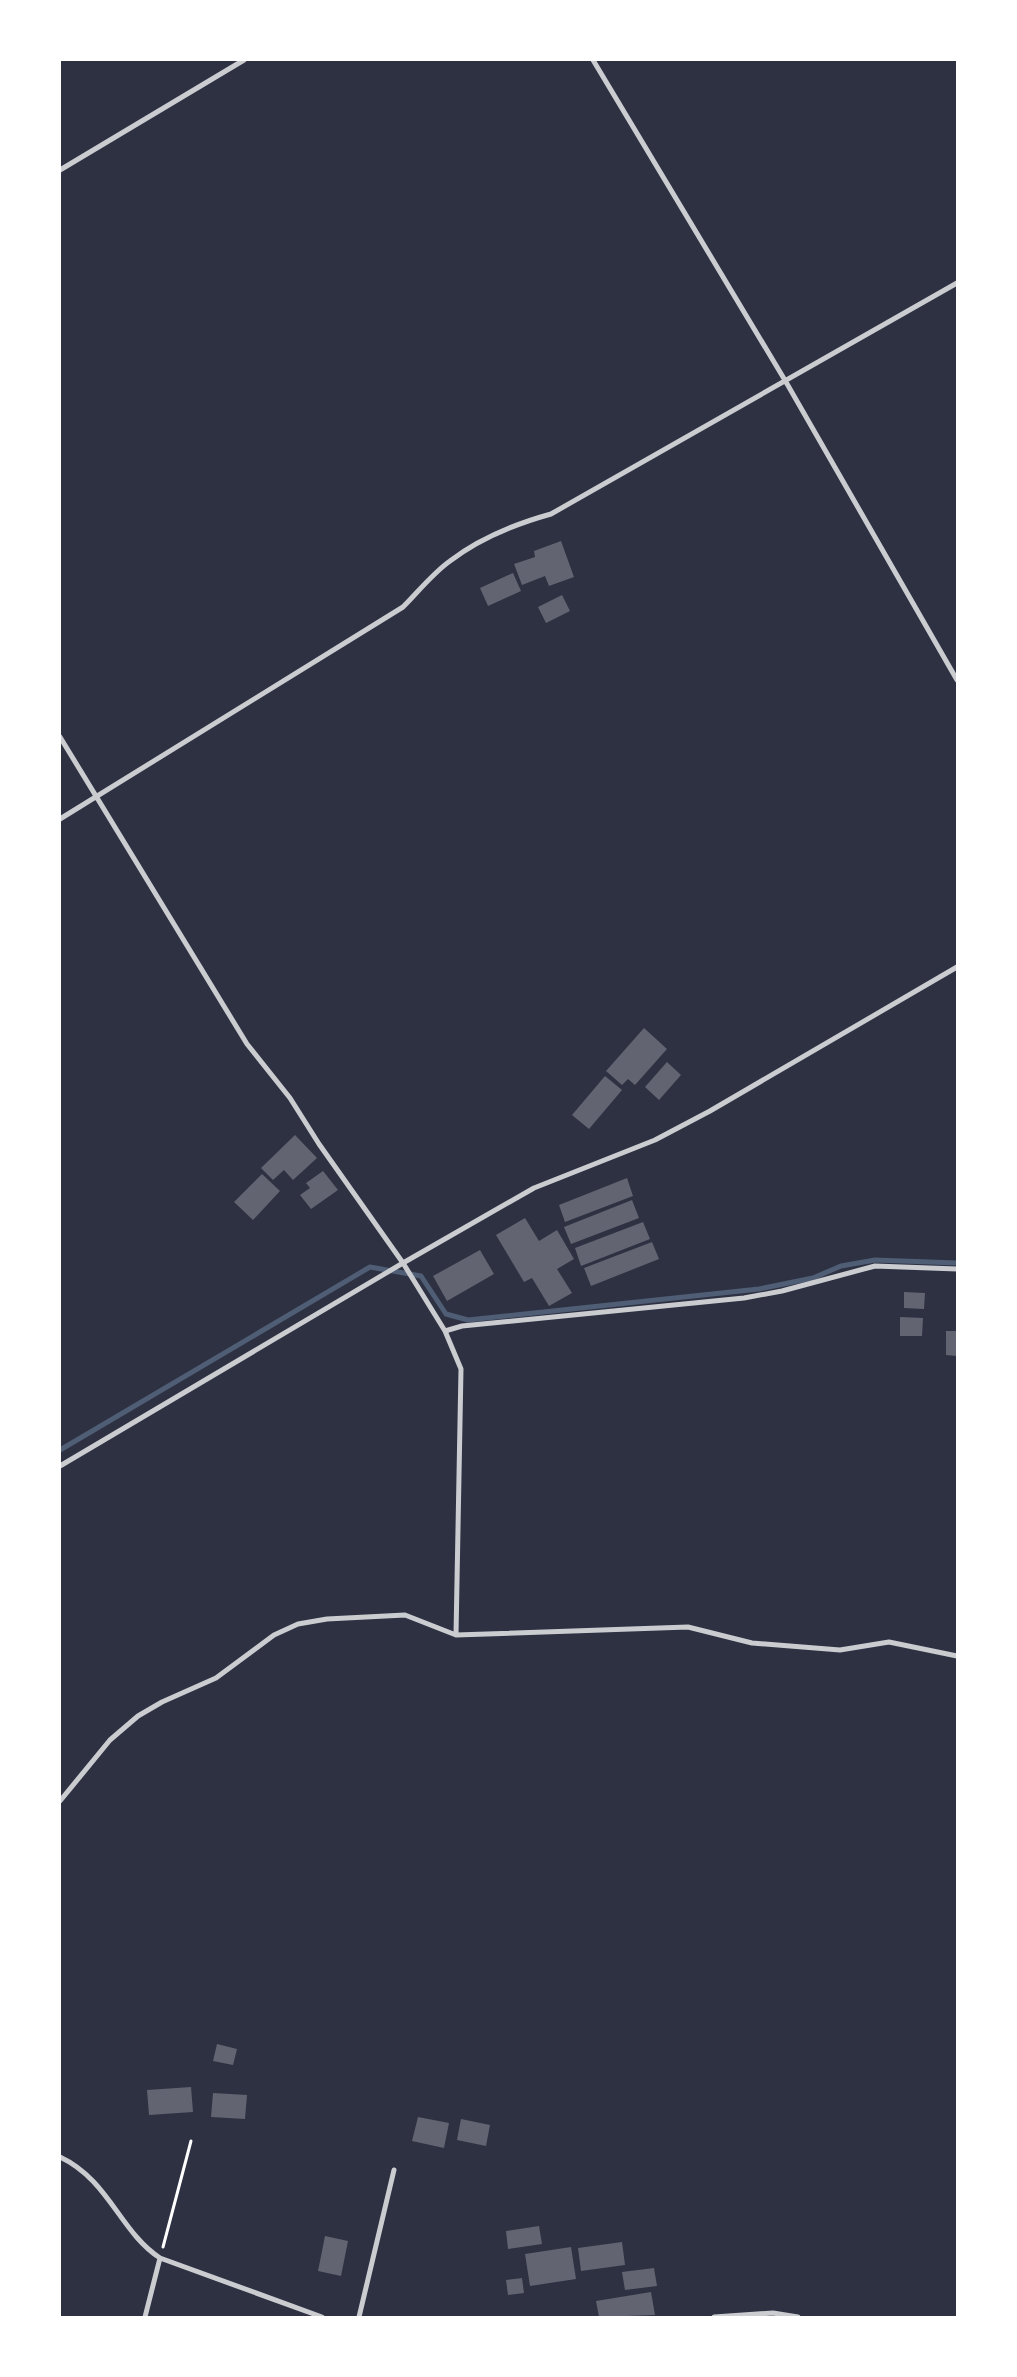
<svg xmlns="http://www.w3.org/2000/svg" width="1017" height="2377" font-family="'Public Sans',sans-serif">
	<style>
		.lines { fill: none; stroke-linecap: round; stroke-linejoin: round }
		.stream { stroke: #4f5d75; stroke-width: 5 }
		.building { fill: #626471 }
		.path { stroke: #fff; stroke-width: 3 }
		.minor { stroke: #caccd0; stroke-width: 5 }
	</style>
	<rect width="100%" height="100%" fill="#2d3142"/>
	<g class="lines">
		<path class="stream" d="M60 1450 370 1267 421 1276 446 1314 468 1320 759 1289 813 1278 841 1266 875 1260 957 1263"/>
	</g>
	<path class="building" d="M561 541 574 577 549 586 545 576 522 585 514 564 535 557 534 551Z
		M513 573 521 591 488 606 480 588Z
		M562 595 570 611 546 623 538 607Z
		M644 1028 667 1049 635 1085 628 1079 622 1085 606 1071Z
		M667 1062 681 1075 659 1100 645 1087Z
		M605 1076 622 1090 589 1129 572 1115Z
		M295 1135 317 1158 293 1180 284 1170 273 1180 261 1168Z
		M323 1171 338 1190 311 1209 300 1195 310 1188 306 1183Z
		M262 1174 280 1191 253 1220 234 1202Z
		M627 1178 633 1196 565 1222 559 1205Z
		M632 1200 639 1218 571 1244 564 1227Z
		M525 1218 539 1241 557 1230 574 1259 557 1269 572 1293 549 1306 532 1278 524 1282 496 1235Z
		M643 1222 650 1239 581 1266 575 1248Z
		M652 1242 659 1259 591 1286 584 1268Z
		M480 1250 494 1274 447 1301 433 1276Z
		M904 1292 925 1293 924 1309 904 1308Z
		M900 1317 923 1318 922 1336H900Z
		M946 1331H957V1356L946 1355Z
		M217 2044 237 2049 233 2065 213 2061Z
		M191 2087 193 2112 149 2115 147 2090Z
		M213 2093 247 2095 245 2119 211 2117Z
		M418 2117 449 2123 444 2148 412 2141Z
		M461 2119 490 2125 486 2146 457 2140Z
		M539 2226 542 2244 508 2249 506 2231Z
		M325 2236 348 2241 341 2276 318 2271Z
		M622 2242 625 2265 581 2271 578 2248Z
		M571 2247 576 2279 530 2286 525 2254Z
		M654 2268 657 2286 625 2290 622 2272Z
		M522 2278 524 2293 508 2295 506 2280Z
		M651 2292 655 2315 599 2317 596 2301Z"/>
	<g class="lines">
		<path class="path" d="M163 2247 191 2141"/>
		<path class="minor" d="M593 60 786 382 957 680
			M60 170 244 60
			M60 737 247 1044 290 1098 319 1144 403 1263 445 1331 461 1369 456 1635
			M60 819 403 607C418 592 433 573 450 561 480 538 515 524 551 514L957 283
			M445 1331 462 1326 744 1298 782 1291 875 1266 957 1269
			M60 1466 403 1263 534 1188 655 1140 710 1111 957 967
			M60 1801 110 1740 138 1716 162 1702 216 1678 274 1635 298 1624 327 1619 405 1615 456 1635 688 1627 752 1643 840 1650 889 1642 957 1656
			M60 2157C109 2180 120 2232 160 2258L322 2317
			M145 2317 160 2258
			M359 2317 394 2170
			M714 2317 773 2313 798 2317"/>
	</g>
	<rect width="1017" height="2377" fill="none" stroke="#ffffff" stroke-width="122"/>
</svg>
